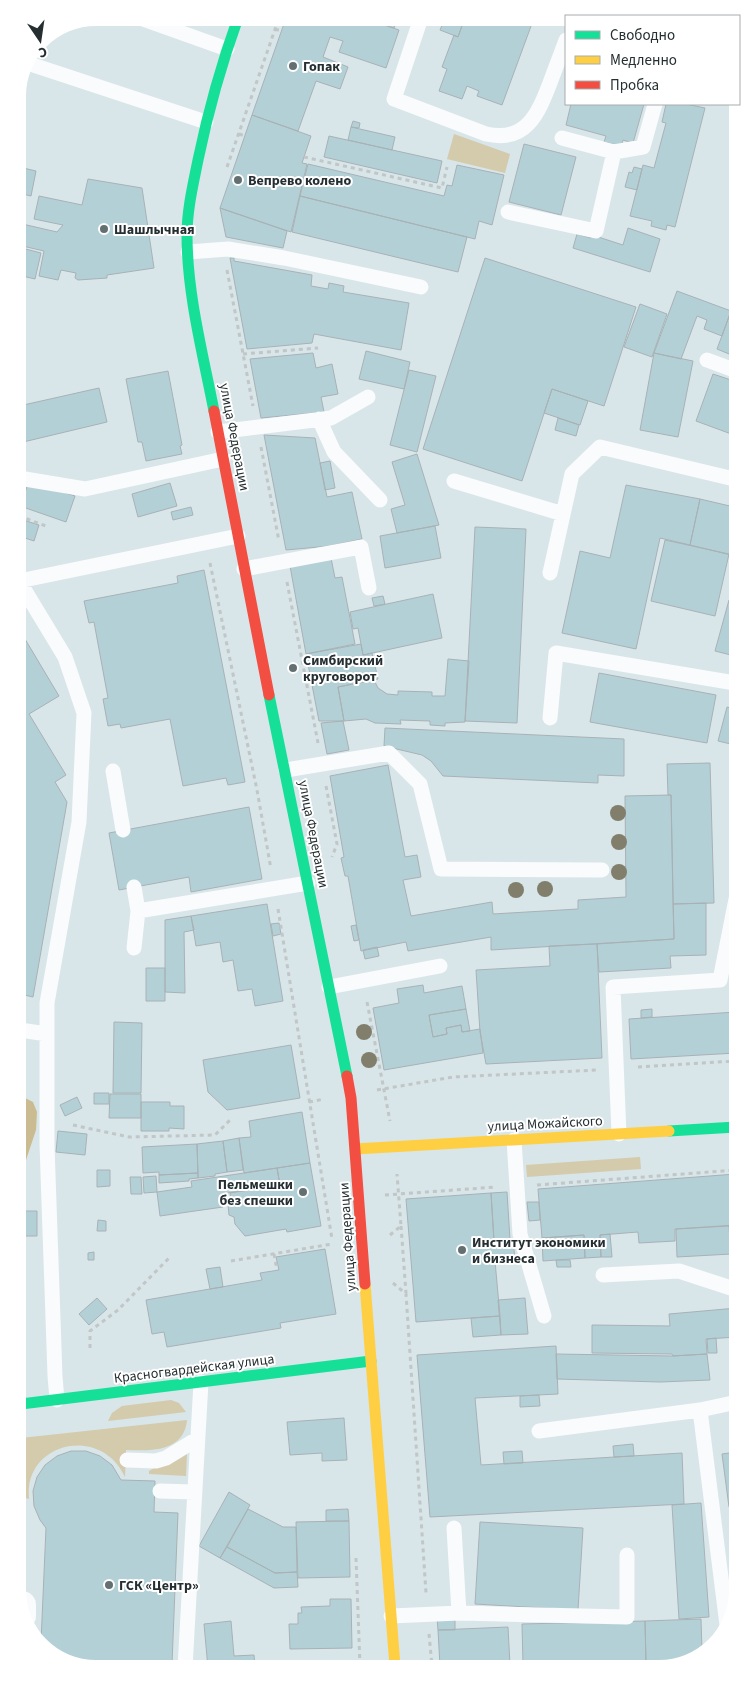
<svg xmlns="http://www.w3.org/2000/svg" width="755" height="1686" font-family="'Source Sans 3',sans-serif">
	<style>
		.green { fill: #d4caac }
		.forest { fill: #cabc90 }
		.building { fill: #b4d0d7; stroke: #a8b2b5 }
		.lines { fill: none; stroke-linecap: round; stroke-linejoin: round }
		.path { stroke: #c1c6c7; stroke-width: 3; stroke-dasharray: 4 4; stroke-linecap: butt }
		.lane { stroke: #f9fbfc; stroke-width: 15 }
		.street { stroke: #f9fbfc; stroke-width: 28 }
		.fast { stroke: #16e098; stroke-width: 11 }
		.slow { stroke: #ffcf43; stroke-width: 11 }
		.jam { stroke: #f24e42; stroke-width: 11 }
		.tree { fill: #817f6c }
		.poi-dot { fill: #646f72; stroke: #fff; stroke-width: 2 }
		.labels { text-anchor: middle; stroke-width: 4; stroke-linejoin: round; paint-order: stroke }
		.poi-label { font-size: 14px; font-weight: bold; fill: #252f32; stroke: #fff; text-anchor: start }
		.street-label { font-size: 14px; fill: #252f32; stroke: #fff }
	</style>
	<rect width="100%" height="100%" fill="#d8e5e9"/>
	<path class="green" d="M454 134 510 154 505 173 447 159Z
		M640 1157 641 1169 527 1177 526 1165Z
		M171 1400 179 1403 186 1412 108 1421 112 1413 122 1406Z
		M187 1420C184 1452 151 1451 126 1450L125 1477C101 1424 23 1442 29 1499L21 1497V1438Z
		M182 1452H185L187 1454 186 1476 149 1474V1471Z"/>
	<path class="forest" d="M25 1098 33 1102 37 1112 36 1130 21 1175 20 1100Z"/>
	<path class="building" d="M286 18H363L399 30 386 68 339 52 343 41 330 37 323 57 348 67 340 89 316 81 298 131 252 115Z
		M365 18H398L394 28Z
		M445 18H460L464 20 458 37 440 30Z
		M460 18H534L502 105 477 96 479 91 467 86 462 99 439 91 447 69 442 67 454 35 458 37 464 20Z
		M571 104H644L633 143 623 140 621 146 604 142 606 136 566 125Z
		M666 104H686L705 108 675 227 667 225 666 230 651 226 652 221 630 216 643 165 654 168 666 123 662 122Z
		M252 115 311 136 302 163 307 164 291 232 220 208Z
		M353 121 360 123 359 128 351 127Z
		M351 127 395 137 392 150 348 140Z
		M329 136 442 161 437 183 324 157Z
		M524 144 576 157 561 215 509 202Z
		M308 164 444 196 447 185 452 186 457 165 504 175 492 225 479 221 475 239 300 196Z
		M19 167 36 171 31 196 18 193Z
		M634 167 642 169 637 190 625 187 629 172 632 173Z
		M88 179 142 188 154 268 107 275V278L78 280 75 278 76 273 61 270 58 280 39 276 44 251 18 245V223L57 232 63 225 34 219 39 196 82 205Z
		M300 196 467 237 458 272 292 232Z
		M220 208 287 231 283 248 226 237Z
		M628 228 660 239 650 272 573 248 577 234 591 238 592 235 623 245Z
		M18 247 41 253 35 279 18 275Z
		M230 258H234V261L312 275 311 286 328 289 329 283 344 286 343 292 409 303 401 350 314 334 312 343 247 349Z
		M485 258 636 307 604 406 552 389 522 481 423 449Z
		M677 291 731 311 722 336 704 329 707 320 697 316 681 359 654 353Z
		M640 304 667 314 652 357 624 347Z
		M731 311 734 312V356L717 349Z
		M366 351 410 362 404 389 359 379Z
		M313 353 316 368 332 364 338 394 321 397 324 412 261 418 250 359Z
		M654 353 693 361 678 437 640 430Z
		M409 370 436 376 417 452 390 445Z
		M168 371 182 445 180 446 182 454 146 461 142 442H138L126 379Z
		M713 374 734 381V435L696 421Z
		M99 388 107 422 19 443V406Z
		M552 389 588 401 580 425 544 413Z
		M558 418 579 425 576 436 555 430Z
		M264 435 315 438 327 497 352 492 362 539 329 546 286 550Z
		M417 454 439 525 397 533 391 509 405 505 392 462Z
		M330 461 335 488 325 490 320 463Z
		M29 481 75 496 66 522 20 506Z
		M170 483 177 506 138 517 132 494Z
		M626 485 700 499 690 545 660 538 636 649 562 633 580 551 610 558Z
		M19 490 25 491 20 506H19Z
		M700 499 734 507 735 556 690 545Z
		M191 507 193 515 173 520 171 512Z
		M20 519 39 525 34 541 19 536Z
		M435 526 441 558 385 568 380 536Z
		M475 527 526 529 517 723 465 721Z
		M665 540 729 554 715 616 651 601Z
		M331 558 335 578 342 577 355 644 306 654 290 566Z
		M204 570 245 782 228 785 226 778 183 786 170 719 121 728 120 724 108 726 103 699 108 698 94 622 89 623 84 601 178 583 177 576Z
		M433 594 442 638 363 655 358 628 353 629 350 612Z
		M383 596 385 604 374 606 372 598Z
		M729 600 735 601V656L715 651Z
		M19 629 59 696 29 714 66 775 55 782 67 802 33 997 20 994Z
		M361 644 363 655 372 653 378 679 338 687 344 721H319L306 654Z
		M448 659 469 661 465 722 445 723V726L430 725V721L400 720 401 724 375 723 366 719 344 721 338 687 374 680 378 688 387 694 398 695V691L432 692V696H445Z
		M599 673 716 695 707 743 590 722Z
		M727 707 735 709V745L718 741Z
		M343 721 349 750 327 754 321 723Z
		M385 728 624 739V776L598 775V783L443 776 431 761 422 755 384 746Z
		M710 763 714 903 673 904 671 795H668L667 764Z
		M388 765 405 857 417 855 421 877 403 880 411 916 492 902 493 914 578 909V900L626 897 625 796 671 795 674 939 491 950V937L408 951 406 942 361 951 348 876H345L341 858 344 857 330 776Z
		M249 807 262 879 191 892 189 877 119 890 109 833Z
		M706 903V955L670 956 671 968 599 972 597 944 674 939 673 904Z
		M267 904 283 1001 255 1006 252 989 238 991 233 960 223 962 220 942 196 946 191 916Z
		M191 916 194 930 184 932 185 993 165 992V920Z
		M279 923 281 934 273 936 271 924Z
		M356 925 359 940 354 941 351 926Z
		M597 944 602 1058 486 1064 480 1032 476 970 550 966 549 946Z
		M377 947 379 956 365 959 363 950Z
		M146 968H165V1001H146Z
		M423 985 424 993 462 986 466 1009 429 1015 433 1037 447 1034 446 1028 461 1025 462 1032 480 1029 483 1053 384 1070 373 1008 399 1003 397 989Z
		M466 1009 470 1031 462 1032 461 1025 446 1028 447 1034 433 1037 429 1015Z
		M652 1009V1017L641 1018V1010Z
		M736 1012V1053L631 1059 629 1019Z
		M114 1022 142 1023 141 1093H113Z
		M291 1045 300 1098 227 1110 208 1092 203 1060Z
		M94 1093H109V1104H94Z
		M110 1094H141V1118H109Z
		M77 1097 82 1108 65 1116 60 1105Z
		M141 1102H170V1106H184V1129L169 1128V1131H141Z
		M302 1112 310 1163 244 1173 239 1138 251 1137 249 1121Z
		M58 1131 87 1134 85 1155 56 1152Z
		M239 1138 243 1170 227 1172 223 1141Z
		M223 1141 227 1172 215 1174V1176L198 1178 197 1144Z
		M197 1144 198 1173 159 1175V1172L143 1173 142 1147Z
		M310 1163 321 1226 287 1232 286 1229 245 1236 235 1224 234 1217 229 1215 228 1204 231 1200 230 1193 280 1185 277 1168Z
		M277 1168 280 1185 221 1194 223 1207 160 1216 157 1192 192 1187 191 1181Z
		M97 1170H110V1186L97 1187Z
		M198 1173V1178L189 1179V1181L159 1183V1175Z
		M736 1174V1225L675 1229V1241L639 1243 638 1232 600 1235 601 1257 585 1258 584 1235 542 1238 538 1189Z
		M156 1176 157 1192 144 1193 143 1177Z
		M130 1177H141L142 1194H131Z
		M507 1192 510 1240 494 1241 491 1193Z
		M491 1193 494 1241 513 1240 515 1259 495 1261 500 1316 416 1322 406 1199Z
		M527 1202H539L540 1220 529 1221Z
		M23 1211H37V1236H23Z
		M98 1220 106 1221V1231H97Z
		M729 1226 731 1254 677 1257 676 1229Z
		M610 1234 612 1257H601L600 1235Z
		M584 1235 585 1258 543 1261 542 1238Z
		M325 1249 336 1314 280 1323 281 1328 167 1347 164 1332 152 1334 146 1300 262 1280 260 1273 279 1270 276 1257Z
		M94 1252V1260H88V1253Z
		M556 1260H570L571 1267H557Z
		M220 1267 223 1287 210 1289 206 1269Z
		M97 1298 107 1309 89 1325 79 1314Z
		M525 1298 528 1334 501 1335 498 1300Z
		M737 1308V1337L706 1339 707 1354 673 1356 672 1354 592 1353V1325L670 1326 669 1314Z
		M500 1316 501 1335 473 1337 471 1318Z
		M716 1338 717 1353H708L707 1339Z
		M556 1346 558 1394 475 1398 481 1465 682 1453 684 1504 430 1517 417 1355Z
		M556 1354 672 1356 707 1354 710 1380 660 1382 557 1379Z
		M539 1395 540 1406 520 1407V1396Z
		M344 1418 347 1460 322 1461V1453L290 1455 287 1422Z
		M633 1444 634 1456 614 1457 613 1446Z
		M71 1451H86L100 1456 112 1465 121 1480 155 1481 154 1512 178 1513 172 1664 153 1663V1668H91L48 1652 41 1642 46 1528 40 1520 34 1506 33 1491 37 1477 45 1465 57 1456Z
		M522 1451 523 1463 504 1464 503 1452Z
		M737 1452V1506L729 1507 722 1454Z
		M229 1492 250 1505 220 1558 199 1546Z
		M701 1503 709 1617 679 1619 672 1505Z
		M248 1509 283 1527H296L297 1572 275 1573 227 1547Z
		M348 1509 349 1521H326V1510Z
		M349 1521 350 1577 298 1578 296 1522Z
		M480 1522 583 1528 578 1610 475 1604Z
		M227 1547 275 1573 297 1572 298 1587 274 1588 220 1558Z
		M330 1599H351L352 1648 290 1649 289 1624H298V1613H302L301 1607 330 1606Z
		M437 1618H455V1630H438Z
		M701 1619 702 1651 684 1664H646L645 1621Z
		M231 1621 234 1656 254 1655 255 1667 208 1668 204 1624Z
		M645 1621 646 1662 523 1664 522 1624Z
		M508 1627 510 1665 440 1666 438 1630Z"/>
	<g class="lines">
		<path class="path" d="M275 29 281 31
			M239 134 245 136
			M304 157 442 188 447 167
			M227 167 279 18
			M227 270 253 406
			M243 354 318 348
			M261 447 279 541
			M19 516 46 526
			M210 563 257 790 271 869
			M287 582 318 743
			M326 786 337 844 332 857
			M278 909 332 1239
			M367 1002 390 1121
			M638 1067 736 1061
			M377 1090 453 1077 597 1070
			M309 1102 324 1099
			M73 1125 129 1137 215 1135 231 1119
			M537 1185 736 1170
			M385 1195 496 1187
			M401 1226 406 1293
			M390 1235 401 1226 397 1174
			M274 1254 277 1270
			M231 1261 332 1244
			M393 1283 406 1294 426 1593
			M90 1348V1331L118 1310 169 1258
			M356 1558 360 1666
			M429 1634 432 1666"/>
		<path class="lane" d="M140 18 227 49
			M421 18 394 99 486 134C526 143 538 114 550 83 555 69 561 54 566 40
			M30 64 206 122
			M614 152 643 147 655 104
			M508 212 596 231 614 152 562 138
			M188 252 228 249 284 258 421 287
			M707 360 734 370
			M319 419 334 452 380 500
			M218 432 331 418 368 397
			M19 478 85 489 223 459
			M454 481 563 514
			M244 569 361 547 369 588
			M550 573 572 474 600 447 734 479
			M19 581 65 657 84 713 79 822 47 1003V1145L55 1376 57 1400
			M19 581 238 536
			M550 718 556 653 735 683
			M286 770 389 753 420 784 441 869 602 870
			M113 771 123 830
			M134 887 138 911
			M134 948 138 911 308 883
			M329 987 440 966
			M20 1030 47 1034
			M619 1134 613 987 720 980 736 899
			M514 1140 520 1234 544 1316
			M603 1275 679 1271 737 1290
			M700 1410 727 1625
			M539 1431 700 1410 737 1402
			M127 1460 156 1461 166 1458 197 1439
			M160 1491 194 1492
			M459 1613 627 1617V1555
			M391 1616 459 1613 454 1528
			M185 1668 201 1382"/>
		<path class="street" d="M22 1605V1616"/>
		<path class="fast" d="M214 411C203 354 187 294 187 235 187 210 193 185 198 160 208 112 221 65 238 18
			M269 695 347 1076
			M669 1131 736 1127
			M21 1404 371 1361"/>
		<path class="slow" d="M355 1149 669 1131
			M365 1284 395 1666"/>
		<path class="jam" d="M214 411 269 695
			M347 1076 351 1098 365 1284"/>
	</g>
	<g class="tree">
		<circle cx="618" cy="813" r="8"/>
		<circle cx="619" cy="842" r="8"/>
		<circle cx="619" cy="872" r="8"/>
		<circle cx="545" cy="889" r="8"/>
		<circle cx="516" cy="890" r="8"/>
		<circle cx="364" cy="1032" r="8"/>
		<circle cx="369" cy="1060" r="8"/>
	</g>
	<g class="poi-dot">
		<circle cx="293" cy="66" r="5"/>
		<circle cx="238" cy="180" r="5"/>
		<circle cx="104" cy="229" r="5"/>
		<circle cx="293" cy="668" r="5"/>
		<circle cx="303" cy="1192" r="5"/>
		<circle cx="462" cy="1250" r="5"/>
		<circle cx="109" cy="1585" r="5"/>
	</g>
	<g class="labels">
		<g class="poi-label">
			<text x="303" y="71">Гопак</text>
			<text x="248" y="185">Вепрево колено</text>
			<text x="114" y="234">Шашлычная</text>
			<text x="303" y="665">Симбирский<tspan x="303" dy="16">круговорот</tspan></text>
			<text x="293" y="1189" text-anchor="end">Пельмешки<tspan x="293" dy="16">без спешки</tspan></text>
			<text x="472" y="1247">Институт экономики<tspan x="472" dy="16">и бизнеса</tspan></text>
			<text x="119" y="1590">ГСК «Центр»</text>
		</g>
		<g class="street-label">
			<text transform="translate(235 437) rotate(79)" y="5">улица Федерации</text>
			<text transform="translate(314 834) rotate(79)" y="5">улица Федерации</text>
			<text transform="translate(545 1123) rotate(-3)" y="5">улица Можайского</text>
			<text transform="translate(347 1237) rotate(-94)" y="5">улица Федерации</text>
			<text transform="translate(194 1368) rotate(-7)" y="5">Красногвардейская улица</text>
		</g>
	</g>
	<path d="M0 0H755V1686H0ZM96 26H659A70 70 0 0 1 729 96V1590A70 70 0 0 1 659 1660H96A70 70 0 0 1 26 1590V96A70 70 0 0 1 96 26Z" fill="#fff" fill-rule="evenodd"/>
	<rect x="565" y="15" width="175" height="90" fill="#ffffff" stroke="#a8acad"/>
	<rect x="575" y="31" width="25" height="8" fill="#16e098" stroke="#a8acad"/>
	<text x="610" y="40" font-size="15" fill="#252f32">Свободно</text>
	<rect x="575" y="56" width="25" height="8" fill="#ffcf43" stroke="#a8acad"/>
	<text x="610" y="65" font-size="15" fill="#252f32">Медленно</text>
	<rect x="575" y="81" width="25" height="8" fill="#f24e42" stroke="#a8acad"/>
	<text x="610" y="90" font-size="15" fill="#252f32">Пробка</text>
	<g transform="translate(40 40) rotate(167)" stroke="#ffffff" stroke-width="4" paint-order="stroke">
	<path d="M0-4L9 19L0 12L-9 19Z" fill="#252f32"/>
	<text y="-8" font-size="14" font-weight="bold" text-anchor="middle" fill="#252f32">С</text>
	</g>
</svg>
